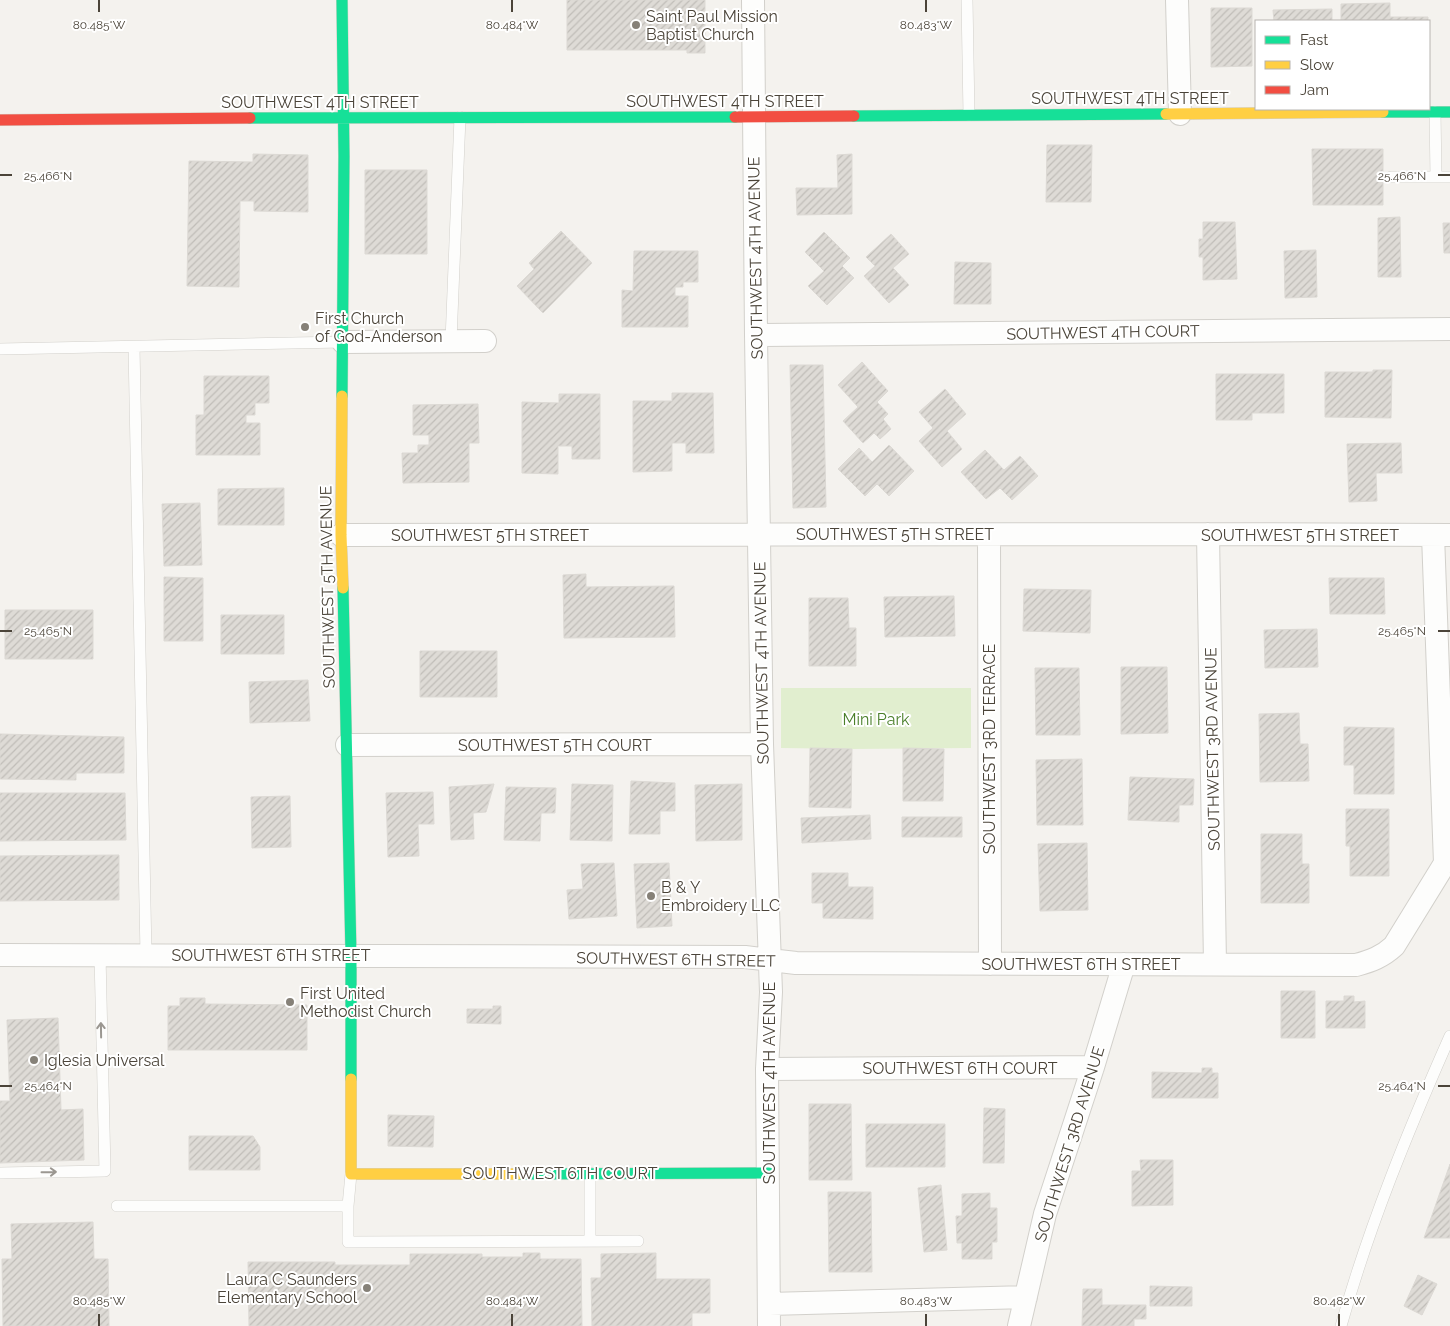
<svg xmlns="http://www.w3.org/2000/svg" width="1450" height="1326" font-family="Raleway,sans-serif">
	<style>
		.park { fill: #e1eecf }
		.building { fill: url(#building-hatch); stroke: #dcd9d4 }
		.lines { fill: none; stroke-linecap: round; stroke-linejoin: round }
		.lane-casing { stroke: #d2d0cb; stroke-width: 12 }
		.street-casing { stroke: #d2d0cb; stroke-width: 24 }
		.fast-casing { stroke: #d3cfc5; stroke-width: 12 }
		.slow-casing { stroke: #d3cfc5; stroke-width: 12 }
		.jam-casing { stroke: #d3cfc5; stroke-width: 12 }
		.lane { stroke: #fdfdfc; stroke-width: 11 }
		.street { stroke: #fdfdfc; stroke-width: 22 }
		.fast { stroke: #16e098; stroke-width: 11 }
		.slow { stroke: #ffcf43; stroke-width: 11 }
		.jam { stroke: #f24e42; stroke-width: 11 }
		.oneway { stroke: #9b9791 }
		.ticks { fill: none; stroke: #4b4439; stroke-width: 2 }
		.poi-dot { fill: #868178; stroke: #fff; stroke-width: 2 }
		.labels { text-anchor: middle; stroke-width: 4; stroke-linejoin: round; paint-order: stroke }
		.poi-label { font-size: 16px; fill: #4b4439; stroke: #fff; text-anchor: start }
		.street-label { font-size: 16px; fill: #4b4439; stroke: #fff }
		.park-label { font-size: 16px; fill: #4a7f2a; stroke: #fff }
		.ticks-label { font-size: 12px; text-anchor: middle; fill: #4b4439; stroke: #fff; stroke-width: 4; stroke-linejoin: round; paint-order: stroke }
	</style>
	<defs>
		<pattern id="building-hatch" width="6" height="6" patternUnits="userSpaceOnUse" patternTransform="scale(1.25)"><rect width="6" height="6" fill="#dedbd6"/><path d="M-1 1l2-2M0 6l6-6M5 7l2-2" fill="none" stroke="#c0bdb8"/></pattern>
	</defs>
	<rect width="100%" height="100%" fill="#f4f2ee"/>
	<path class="park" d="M781 688H971V748L852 749 781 748Z"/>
	<path class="building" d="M567 0H705V53H687V50H567Z
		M1390 3V17H1428V21H1341V4Z
		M1211 8H1252V66L1211 67Z
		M1332 9V21H1274L1273 10Z
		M1047 145H1092L1091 202H1046Z
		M1312 149H1383V205H1313Z
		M253 154 308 155V212L254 211V201H240L239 287 187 286 189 161 253 162Z
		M852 154V214L797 215 796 188H838L837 155Z
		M365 170H427V254H365Z
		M1400 217 1401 277H1378V218Z
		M1203 222H1235L1237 279 1203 280V257H1199V239H1203Z
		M1443 223H1450V253H1444Z
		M561 231 592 263 543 313 517 286 534 269 529 263Z
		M824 232 850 258 842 266 854 278 827 305 808 286 824 271 805 252Z
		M891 234 909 254 893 268 909 285 889 303 864 276 875 266 866 257Z
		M1316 250 1317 297 1285 298 1284 251Z
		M634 251H698V282H683V287H675V296H688V327H622V290L633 291Z
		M955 262 991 263V304H954Z
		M862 362 888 391 877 402 888 414 883 419 891 429 880 439 874 433 863 443 843 421 858 407 838 385Z
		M790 365H823L826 507 793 508Z
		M1373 370H1392L1391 418 1325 417V372H1373Z
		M1216 374H1284V413H1252V420H1216Z
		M204 376H269V403H255V415H246V423H260V455H196V415H204Z
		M945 389 966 414 947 431 962 449 942 467 919 441 933 428 919 412Z
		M672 393H713L714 453H686V443H672V471L633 472V401H672Z
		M559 394H600V459H572V446H558V474L522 473V402L559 403Z
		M478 404 479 443H469V482L403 483 402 453H418V445H429V435H413V405Z
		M1401 443 1402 473H1376L1377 501 1349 502 1347 444Z
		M889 445 914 471 889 496 877 484 865 496 838 469 859 448 872 462Z
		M985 450 1004 470 1020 456 1038 476 1012 500 1000 488 986 499 961 472Z
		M284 488V525H218V489Z
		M200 503 202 565 164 566 162 504Z
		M586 574V587L674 586 675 637 564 638 563 575Z
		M164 577 203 578V641H164Z
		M1329 578H1384L1385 614H1330Z
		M1024 589 1091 590 1090 633 1023 631Z
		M954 596 955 636 885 637 884 597Z
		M809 598H848L849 628H856V666H809Z
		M5 610H93V659H5Z
		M221 615H284V654H221Z
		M1317 629 1318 667 1265 668 1264 630Z
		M420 651H497V697H420Z
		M1121 667H1167L1168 733 1121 734Z
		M1035 668H1079L1080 735H1036Z
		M308 680 310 721 250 723 249 682Z
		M1299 713 1300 744H1308L1309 781 1260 782 1259 714Z
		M1344 727 1394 728V794H1354V765H1344Z
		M0 734 124 737V773H76V780L0 779Z
		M810 748 852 749 851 808 809 807Z
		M903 748 944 749 943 801H903Z
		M1082 759 1083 825H1037L1036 760Z
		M1130 777 1194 779 1193 805H1179V822L1128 820Z
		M631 781 675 783V811H660V834H629Z
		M494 784 486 812 473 813 474 839 451 840 449 787Z
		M572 784 613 785 612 841 570 840Z
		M742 784V840L696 841 695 785Z
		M506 787 556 788 555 813H541L540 841 504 840Z
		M433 792 434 824H418L419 856 388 857 386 793Z
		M0 793H125L126 840 0 841Z
		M290 796 291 847 252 848 251 797Z
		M1346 809H1389V876H1350V846H1346Z
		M870 815 871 839 802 843 801 818Z
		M902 817H962V837H902Z
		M1261 834H1302V864H1309V903H1261Z
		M1087 843 1088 910 1040 911 1038 844Z
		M119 855V900L0 901V856Z
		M614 863 617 916 569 919 567 890 583 889 581 864Z
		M669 863 672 926 637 928 634 864Z
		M812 873H848V887H873V919L823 918V903H812Z
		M1281 991H1315V1038H1281Z
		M1344 996H1354V1002L1365 1001V1028H1326V1001H1344Z
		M180 998H205V1004L307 1005V1050H168V1006H180Z
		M493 1006H501V1024L467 1023V1009H493Z
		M58 1018 61 1110 83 1109 84 1160 0 1163V1101H10L7 1020Z
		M1202 1068H1212V1073H1218V1098H1152V1072L1202 1073Z
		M809 1104H851L852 1180H809Z
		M984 1108 1005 1109 1004 1163H983Z
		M388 1115 434 1116 433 1147 388 1146Z
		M866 1124H945V1167H866Z
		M189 1136H253L260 1147V1170H189Z
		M1140 1160H1173V1205L1132 1206V1171H1141Z
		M1450 1164V1238H1424Z
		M941 1185 947 1250 924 1252 918 1188Z
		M828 1192H871L872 1272H829Z
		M990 1193V1208H997V1242H992V1259H962V1243H957L956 1216H962V1194Z
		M93 1222 94 1259H108L109 1326H3L2 1259H12L11 1224Z
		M523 1253H540V1259H581L582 1326H249L248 1262H335V1265H410V1254H482V1257H523Z
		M656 1253V1279H710V1313H692V1326H592L591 1278H601V1254Z
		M1418 1275 1437 1284 1422 1315 1404 1306Z
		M1150 1286 1192 1287V1306H1150Z
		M1083 1289H1102V1305H1146V1319H1134V1326H1082Z"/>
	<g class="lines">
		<defs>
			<path id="lane" d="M967 0 969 115
				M1435 112 1436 177
				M1391 177H1450
				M451 341 460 117
				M134 347 146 955
				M0 349 343 342
				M0 1173 105 1171 100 955
				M117 1206H348L351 1174
				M348 1206V1242L638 1241
				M590 1241V1173
				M1341 1326C1369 1226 1408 1131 1450 1036"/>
			<path id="street" d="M753 0 756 335 762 744 771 992 767 1069 769 1326
				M1177 0 1180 114
				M756 335 1450 329
				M343 342 485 341
				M1208 534 1215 964
				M341 535 1208 534 1450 535
				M989 535 990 964
				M1433 535 1445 863
				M347 745 762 744
				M0 955 745 957 796 963 1356 965C1371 961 1382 957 1394 946L1450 855
				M767 1069 1093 1067
				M769 1304 1026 1297
				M1019 1326 1045 1214 1093 1067 1124 964"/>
			<path id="fast" d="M342 0 344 156 342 396
				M1383 112H1450
				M854 116 1166 114
				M250 118 735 117
				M343 588 351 955V1079
				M518 1174 769 1173"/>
			<path id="slow" d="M1166 114 1383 112
				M342 396 341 535 343 588
				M351 1079V1174H518"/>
			<path id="jam" d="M735 117 854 116
				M0 120 250 118"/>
		</defs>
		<use href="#lane" class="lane-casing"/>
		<use href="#street" class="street-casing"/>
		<use href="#fast" class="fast-casing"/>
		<use href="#slow" class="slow-casing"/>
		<use href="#jam" class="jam-casing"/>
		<use href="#lane" class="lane"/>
		<use href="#street" class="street"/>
		<use href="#fast" class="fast"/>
		<use href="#slow" class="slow"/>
		<use href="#jam" class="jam"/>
	</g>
	<defs><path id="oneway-shaft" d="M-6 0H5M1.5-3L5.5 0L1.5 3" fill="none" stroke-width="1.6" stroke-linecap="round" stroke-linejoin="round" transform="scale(1.25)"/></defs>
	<g class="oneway">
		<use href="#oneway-shaft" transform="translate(101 1030) rotate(-91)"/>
		<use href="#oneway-shaft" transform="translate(49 1172) rotate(-1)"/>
	</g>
	<path class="ticks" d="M99 0V12M512 0V12M926 0V12M0 175H12M1438 175H1450M0 631H12M1438 631H1450M0 1086H12M1438 1086H1450M99 1314V1326M512 1314V1326M926 1314V1326M1339 1314V1326"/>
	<g class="poi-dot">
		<circle cx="636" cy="25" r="5"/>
		<circle cx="305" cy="327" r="5"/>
		<circle cx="651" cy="896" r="5"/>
		<circle cx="290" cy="1002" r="5"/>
		<circle cx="34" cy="1060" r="5"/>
		<circle cx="367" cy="1288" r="5"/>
	</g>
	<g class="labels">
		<g class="poi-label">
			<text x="646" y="22">Saint Paul Mission<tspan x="646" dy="18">Baptist Church</tspan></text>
			<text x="315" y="324">First Church<tspan x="315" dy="18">of God-Anderson</tspan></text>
			<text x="661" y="893">B &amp; Y<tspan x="661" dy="18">Embroidery LLC</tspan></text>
			<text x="300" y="999">First United<tspan x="300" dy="18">Methodist Church</tspan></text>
			<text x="44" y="1066">Iglesia Universal</text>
			<text x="357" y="1285" text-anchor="end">Laura C Saunders<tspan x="357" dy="18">Elementary School</tspan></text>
		</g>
		<g class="street-label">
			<text x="1130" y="104">SOUTHWEST 4TH STREET</text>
			<text x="725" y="107">SOUTHWEST 4TH STREET</text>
			<text x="320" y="108">SOUTHWEST 4TH STREET</text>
			<text transform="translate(755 258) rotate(-91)" y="6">SOUTHWEST 4TH AVENUE</text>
			<text transform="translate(1103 332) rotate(-1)" y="6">SOUTHWEST 4TH COURT</text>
			<text x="895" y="540">SOUTHWEST 5TH STREET</text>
			<text x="490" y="541">SOUTHWEST 5TH STREET</text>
			<text x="1300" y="541">SOUTHWEST 5TH STREET</text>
			<text transform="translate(327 587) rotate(-91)" y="6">SOUTHWEST 5TH AVENUE</text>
			<text transform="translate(761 663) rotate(-91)" y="6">SOUTHWEST 4TH AVENUE</text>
			<text x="555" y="751">SOUTHWEST 5TH COURT</text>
			<text transform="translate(989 749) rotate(-90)" y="6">SOUTHWEST 3RD TERRACE</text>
			<text transform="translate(1212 749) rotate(-91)" y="6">SOUTHWEST 3RD AVENUE</text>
			<text x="271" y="961">SOUTHWEST 6TH STREET</text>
			<text transform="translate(676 959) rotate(1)" y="6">SOUTHWEST 6TH STREET</text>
			<text x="1081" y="970">SOUTHWEST 6TH STREET</text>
			<text x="960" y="1074">SOUTHWEST 6TH COURT</text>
			<text transform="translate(769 1083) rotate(-90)" y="6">SOUTHWEST 4TH AVENUE</text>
			<text transform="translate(1069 1144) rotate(-73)" y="6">SOUTHWEST 3RD AVENUE</text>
			<text x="560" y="1179">SOUTHWEST 6TH COURT</text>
		</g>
		<g class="park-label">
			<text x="876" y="725">Mini Park</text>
		</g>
	</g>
	<g class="ticks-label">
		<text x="99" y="29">80.485°W</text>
		<text x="512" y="29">80.484°W</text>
		<text x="926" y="29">80.483°W</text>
		<text x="48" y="180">25.466°N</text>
		<text x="1402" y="180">25.466°N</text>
		<text x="48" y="635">25.465°N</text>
		<text x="1402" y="635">25.465°N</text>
		<text x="48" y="1090">25.464°N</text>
		<text x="1402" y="1090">25.464°N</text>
		<text x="99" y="1305">80.485°W</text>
		<text x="512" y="1305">80.484°W</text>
		<text x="926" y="1305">80.483°W</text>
		<text x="1339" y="1305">80.482°W</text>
	</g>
	<rect x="1255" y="20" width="175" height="90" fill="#ffffff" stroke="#b7b4b0"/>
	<rect x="1265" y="36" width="25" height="8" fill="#16e098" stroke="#b7b4b0"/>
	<text x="1300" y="45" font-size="15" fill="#4b4439">Fast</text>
	<rect x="1265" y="61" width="25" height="8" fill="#ffcf43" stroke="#b7b4b0"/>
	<text x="1300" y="70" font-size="15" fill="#4b4439">Slow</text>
	<rect x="1265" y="86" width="25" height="8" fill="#f24e42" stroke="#b7b4b0"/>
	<text x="1300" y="95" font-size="15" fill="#4b4439">Jam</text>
</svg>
